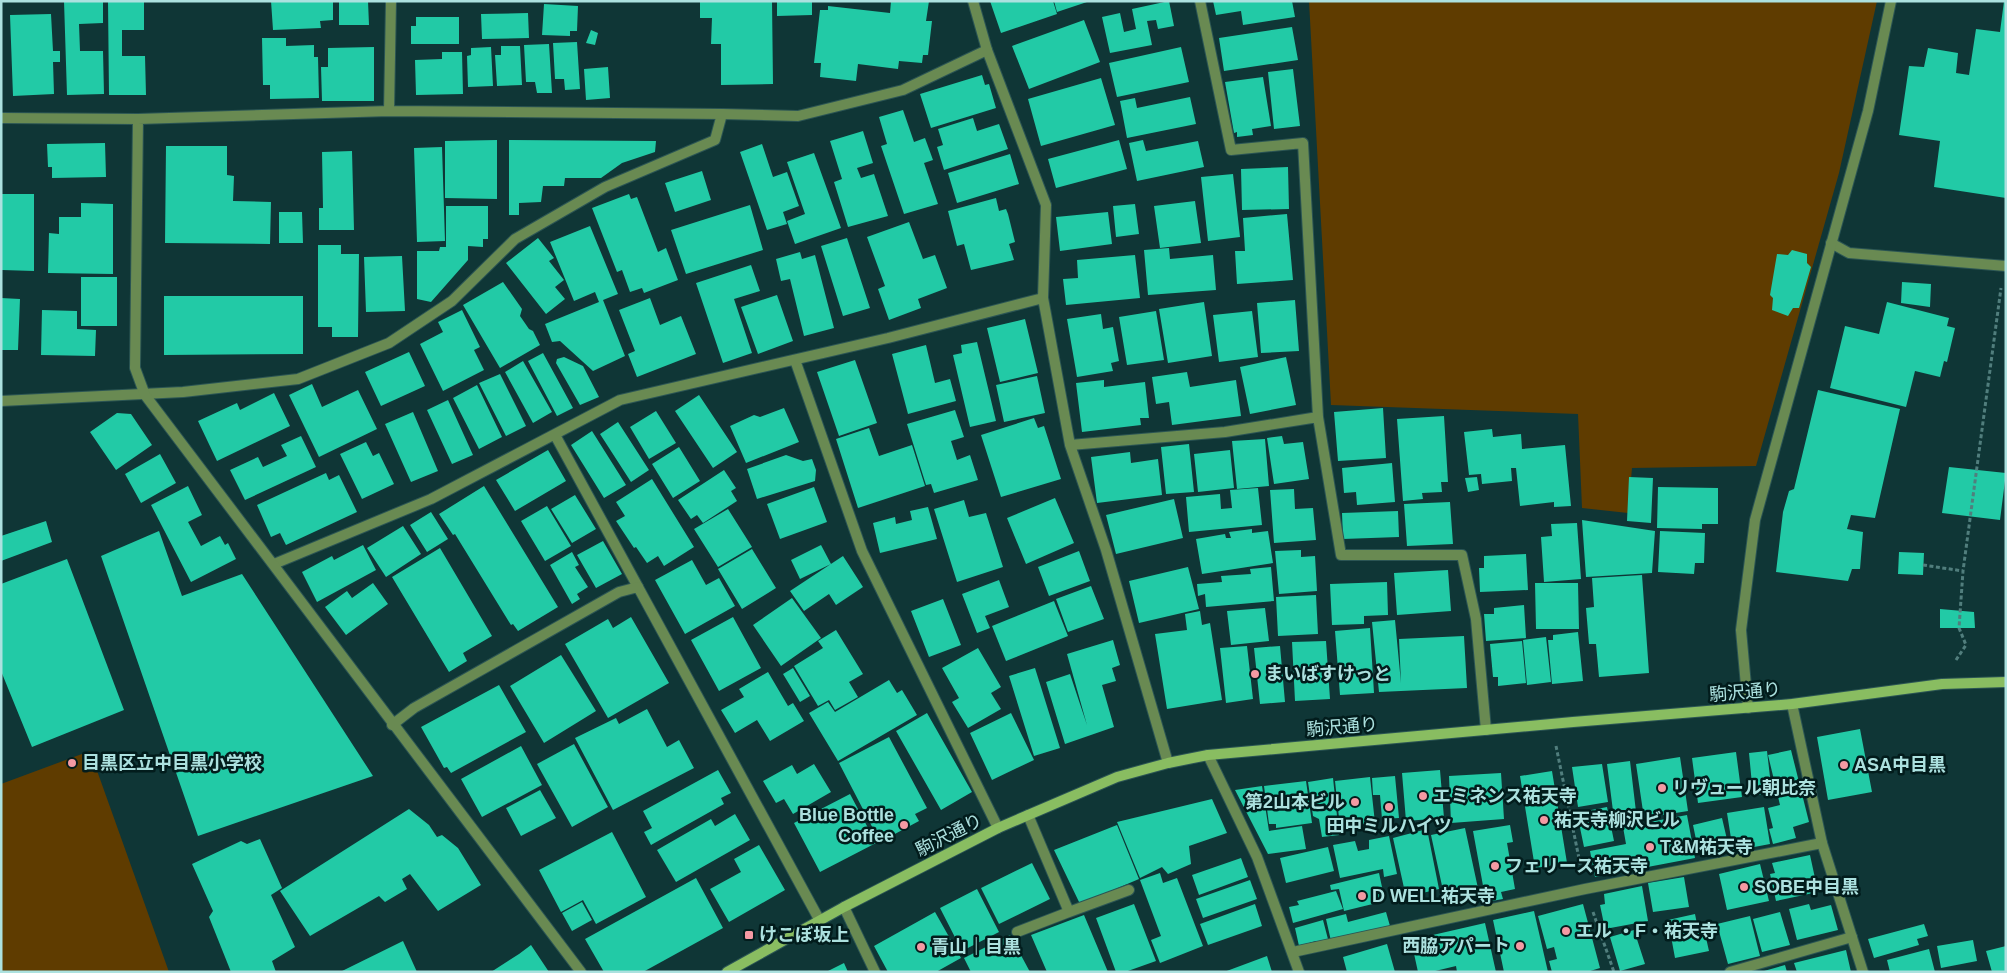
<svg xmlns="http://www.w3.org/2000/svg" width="2007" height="973" font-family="Arial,'Noto Sans JP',sans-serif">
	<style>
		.green { fill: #5f3c00 }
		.building { fill: #22caa6 }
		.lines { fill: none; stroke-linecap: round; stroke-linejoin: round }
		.lane-casing { stroke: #2b5554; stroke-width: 12 }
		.street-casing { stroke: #2b5554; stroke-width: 12 }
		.secondary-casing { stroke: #2b5554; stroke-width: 12 }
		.path { stroke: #517e7d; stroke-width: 3; stroke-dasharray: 4 2.5; stroke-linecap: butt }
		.lane { stroke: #698a52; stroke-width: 10 }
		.street { stroke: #698a52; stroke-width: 10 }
		.secondary { stroke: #89bd61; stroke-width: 10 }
		.poi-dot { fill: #f49aa3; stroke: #021c1c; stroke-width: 2 }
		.labels { text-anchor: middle; stroke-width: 5; stroke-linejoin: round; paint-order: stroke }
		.poi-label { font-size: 18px; font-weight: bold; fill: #ace1df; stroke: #021c1c; text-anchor: start }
		.street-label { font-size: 18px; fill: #ace1df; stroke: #021c1c }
	</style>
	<rect width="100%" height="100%" fill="#0f3636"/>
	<path class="green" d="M1309 1H1877L1839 173 1756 466 1632 468 1628 513 1582 508 1578 414 1331 405Z
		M90 751 169 972H1V784Z"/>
	<path class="building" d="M64 1H103V23L79 24 80 51H103L104 94 67 95Z
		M108 1H144V30H122V56H145L146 95H109Z
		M271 1 333 2V20L320 21 321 28 273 30Z
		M339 1H368L369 25H339Z
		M700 1H772L773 84 721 85V44H711L712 18H700Z
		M777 1H812V15L777 16Z
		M891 1H929L926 21H932L928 55H923L922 63 899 61 898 69 858 64 856 81 820 77 821 63H814L820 10H828V6L890 13Z
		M990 1H1053L1057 14 1001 33Z
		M1054 1H1087V2L1057 12Z
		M1169 1 1174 26 1158 29 1156 20 1147 21 1152 45 1110 53 1102 17 1120 13 1124 32 1136 29 1132 9Z
		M1213 1H1292L1295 17 1243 25 1241 11 1216 15Z
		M2004 1H2006V198L1934 187 1940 141 1899 135 1909 66 1924 67 1928 48 1958 53 1956 73 1969 75 1976 29 2000 32Z
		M544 4 578 6 577 31H570V36L542 35Z
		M528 13 529 38 482 39 481 14Z
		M51 14 53 51H60V62H53L54 94 13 96 10 15Z
		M416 17H459V44H411V26H416Z
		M1084 20 1100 62 1029 89 1012 46Z
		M1292 27 1298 60 1224 71 1219 38Z
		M591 30 598 33 595 45 586 43Z
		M262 38H286V46L314 45V57H318L319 98 270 99V85H263Z
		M577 42 580 89 565 90 564 79H555L553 43Z
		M549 44 552 93H537L535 82H526L524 45Z
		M501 46H520L522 85 497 86 495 55H501Z
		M374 47V101H322L321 67H328V48Z
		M491 47 493 86 468 87 467 56 471 55V48Z
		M1181 47 1189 82 1117 97 1109 63Z
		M442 52H462L463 94 416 95 415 60 442 59Z
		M608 67 610 98 586 100 584 69Z
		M1293 69 1300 126 1274 129 1268 72Z
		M982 75 985 85 989 84 996 108 931 128 920 94Z
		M1263 77 1271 126 1252 129 1253 135 1237 137V132L1234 133 1225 82Z
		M1101 78 1115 125 1041 146 1028 99Z
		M1190 97 1196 124 1127 138 1120 101 1135 98 1137 108Z
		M903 110 914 142 925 138 933 160 924 163 938 204 904 214 881 146 887 144 879 117Z
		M973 118 977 131 999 124 1008 149 944 170 937 147 943 145 938 129Z
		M863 131 873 163 857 168 861 178 874 174 888 216 848 227 834 182 842 179 830 141Z
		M497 140V199L445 198V141Z
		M509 140 656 141 655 152 622 163 601 178H565L564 186H543L541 202 519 203V215H509Z
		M1119 140 1127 169 1056 188 1048 159Z
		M1143 140 1146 151 1198 141 1204 167 1137 181 1129 143Z
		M105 143 106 177 52 178V167H48L47 144Z
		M762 144 773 177 787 172 799 206 783 212 787 224 767 230 740 152Z
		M166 146H227V175L234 176 233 201 271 202 270 244 165 243Z
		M442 147 445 241 417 242 414 148Z
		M352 151 354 230H319V208H323L322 152Z
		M814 153 841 228 795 244 787 221 805 214 787 162Z
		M1010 154 1019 184 957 203 948 173Z
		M1288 167 1289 209 1242 210 1241 169Z
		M702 171 711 200 675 212 665 183Z
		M1233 174 1240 237 1208 241 1201 177Z
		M2 194H34V271L2 270Z
		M629 194 631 199 637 197 658 252 666 248 678 280 644 293 642 288 630 292 622 270 617 272 592 208Z
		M996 198 999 211 1006 209 1008 214 1015 242 1009 244 1014 260 971 270 964 244 957 246 948 211Z
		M1195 201 1201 243 1160 248 1154 206Z
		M81 203 113 204V274L48 273 49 233 59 234V217H81Z
		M1135 204 1139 234 1116 237 1113 206Z
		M750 205 763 250 686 274 671 230Z
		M446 206H488V239H483V247L468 246V260L431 302 417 299V251H439L440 247H446Z
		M279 212H302L303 243H279Z
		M1108 212 1112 244 1060 251 1056 217Z
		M1287 214 1293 280 1237 284 1235 251H1245L1243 218Z
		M909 222 923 259 935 255 947 288 918 299 921 308 889 320 878 289 885 286 867 237Z
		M590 226 618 294 603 300 625 356 593 371 560 341 552 342 545 324 599 302 595 292 574 301 550 242Z
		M538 238 554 258 549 261 564 280 555 287 565 299 546 314 506 263Z
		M847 238 870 308 843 316 821 246Z
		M318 245H341V254H359L358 337H332V327H318Z
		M1169 248 1170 259 1213 255 1216 290 1148 295 1144 250Z
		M1792 250 1807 254V263L1811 267 1799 308H1793L1788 316 1772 310 1773 298 1770 295 1777 254 1788 255Z
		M800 252 802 259 815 255 834 328 804 336 790 279 781 281 776 259Z
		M1135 255 1140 298 1066 305 1063 279 1078 278 1077 260Z
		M402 256 405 311 366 312 364 257Z
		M751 265 760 291 734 299 752 353 723 363 696 283Z
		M81 277H117V326H81Z
		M503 282 522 309 520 316 529 329 533 331 540 345 500 368 463 305Z
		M1902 282 1931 284 1930 307 1901 303Z
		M777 295 793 341 758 354 741 307Z
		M164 296H303V354L164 355Z
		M1 298 20 299 18 350H1Z
		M650 298 660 325 681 316 696 354 637 377 628 354 635 351 619 310Z
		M1295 300 1299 351 1261 353 1257 303Z
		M1204 302 1212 356 1168 363 1159 309Z
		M1887 302 1949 318 1947 326 1955 328 1947 362 1944 361 1940 377 1915 371 1906 407 1830 388 1845 326 1879 334Z
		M42 310 77 311V329L96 330 95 356 41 355Z
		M462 310 480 347 474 350 484 370 443 391 420 344 443 332 438 322Z
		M1156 311 1164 360 1127 365 1119 317Z
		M1252 311 1258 357 1219 362 1213 315Z
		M1101 314 1103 329 1113 327 1119 361 1111 363 1113 371 1077 377 1067 319Z
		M1025 319 1038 373 1000 382 987 328Z
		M977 342 996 421 970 427 953 355 962 353 961 345Z
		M926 345 935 383 950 379 956 401 908 414 892 354Z
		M409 352 425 386 381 406 365 372Z
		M543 353 573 408 557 416 528 361Z
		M564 357 583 366 599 397 580 405 556 363 557 359Z
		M1286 357 1296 405 1250 414 1240 367Z
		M855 360 877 423 839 436 817 372Z
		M523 361 552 412 533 423 505 372Z
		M1187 372 1190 387 1236 380 1241 416 1172 425 1169 402 1156 404 1152 377Z
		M500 374 526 426 506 436 479 383Z
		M1037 376 1045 413 1004 422 996 385Z
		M1104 380V387L1145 382 1149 418H1140L1141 425 1082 432 1076 383Z
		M312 384 322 407 358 390 377 429 319 457 289 395Z
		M477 385 502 437 479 449 453 398Z
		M1818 390 1900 409 1875 518 1851 515 1847 529 1863 532 1860 569H1852L1848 581 1776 572 1783 512 1789 491 1794 489Z
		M274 393 290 426 217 461 198 421 237 403 240 410Z
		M699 395 737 452 713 468 675 411Z
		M448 400 473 455 452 464 427 410Z
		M784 408 799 442 746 463 730 426 754 415 760 417Z
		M1383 408 1386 458 1338 461 1334 412Z
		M955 410 964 437 951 441 957 460 970 455 978 480 934 493 931 484 926 485 907 424Z
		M656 411 676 443 649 459 630 427Z
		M413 412 438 471 411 482 385 424Z
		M117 413 131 414 152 445 116 470 90 432Z
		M1444 416 1448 482H1441L1442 492 1422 493 1423 499 1403 501 1397 419Z
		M1034 418 1038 428 1044 426 1061 479 1001 497 981 435Z
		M618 422 649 470 631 482 600 434Z
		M869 428 879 456 912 445 925 486 858 508 836 439Z
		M1492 429 1493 437 1521 434 1522 449 1565 445 1571 506 1554 507V502L1520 506 1516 468H1511L1512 481 1482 484 1481 474 1469 475 1464 432Z
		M592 431 626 485 604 498 571 445Z
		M301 436 316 467 245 500 230 470 258 457 263 467 287 456 281 445Z
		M1282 436 1284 444 1303 442 1309 479 1274 484 1267 438Z
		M1265 439 1269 486 1237 489 1232 441Z
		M366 442 373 456 379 453 394 484 362 499 340 454Z
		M1189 444 1194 492 1166 494 1161 447Z
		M679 447 700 481 673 498 652 464Z
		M548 450 566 481 515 511 496 480Z
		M1230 450 1234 488 1198 492 1194 454Z
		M1130 452 1131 463 1158 459 1162 495 1097 503 1091 457Z
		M160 454 176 483 141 503 125 474Z
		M786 455 803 461 812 459 816 470 815 481 757 499 747 469Z
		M1392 463 1395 502 1357 505 1356 492 1344 493 1342 468Z
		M1949 467 2006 473 2000 520 1942 513Z
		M724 470 736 488 731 491 737 501 703 523 697 515 691 519 678 500Z
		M326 473 329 480 339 475 357 512 286 545 280 533 271 537 257 505Z
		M1477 477 1479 490 1468 492 1465 478Z
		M1629 477 1653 478 1651 523 1627 521Z
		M652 479 694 547 664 566 658 556 647 563 636 547 634 548 616 521 625 516 616 502Z
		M188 486 202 515 188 522 201 546 220 536 225 545 228 543 236 559 191 582 151 505Z
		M484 486 558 607 518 631 513 624 511 625 455 534 453 535 439 514Z
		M814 487 827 522 780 539 767 504Z
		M1658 487 1718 488V524H1702V529L1657 528Z
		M1258 488 1262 525 1189 532 1186 497 1220 494 1221 509 1232 508 1230 490Z
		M1294 489 1295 509 1313 508 1316 540 1274 543 1270 490Z
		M575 495 596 529 572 543 551 509Z
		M1055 498 1074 543 1026 564 1007 518Z
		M1174 499 1183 538 1116 554 1106 515Z
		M964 500 969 517 986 513 1003 567 957 582 934 509Z
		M1450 502 1453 544 1407 546 1404 504Z
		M547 506 571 546 545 561 521 521Z
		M928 507 937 539 880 553 873 523 895 517 896 524 912 520 910 511Z
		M728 509 752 547 718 567 694 529Z
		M1398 511 1399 537 1343 539 1342 513Z
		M431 512 448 539 427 552 410 525Z
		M1582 520 1655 531 1652 573 1586 577Z
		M46 521 52 542 1 561V536Z
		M1577 523 1581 579 1544 582 1541 537 1552 536 1551 524Z
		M403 526 421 554 386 577 367 548Z
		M1252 529V533L1268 531 1273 563 1202 574 1196 539 1225 534 1226 538H1231L1229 532Z
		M159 531 182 596 242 574 373 776 198 836 101 556Z
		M1660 531 1705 533 1704 563H1695L1694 574 1658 572Z
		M603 541 622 574 596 588 577 555Z
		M363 545 376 570 317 602 302 572 332 556 334 560Z
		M821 545 831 564 800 579 791 560Z
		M440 548 492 636 463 653 467 661 449 672 392 577Z
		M752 549 776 588 742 609 718 569Z
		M1301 550V557L1315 556 1317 591 1279 594 1275 551Z
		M1079 551 1090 581 1049 596 1038 567Z
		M572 552 579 565 575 567 588 587 577 594 580 599 572 604 550 565Z
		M1899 552 1924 553 1923 575 1898 574Z
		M1526 554 1528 590 1480 592 1479 568H1484V556Z
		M843 556 863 587 836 605 829 594 804 611 790 591Z
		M67 559 124 710 32 747 1 671V584Z
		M692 560 706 585 719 578 735 606 685 634 655 580Z
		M1188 567 1199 609 1139 623 1129 581Z
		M1271 567 1274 601 1206 607 1205 594 1198 596 1197 584 1222 582 1221 576 1251 574 1250 569Z
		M1448 570 1451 611 1397 615 1394 573Z
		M1642 575 1649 673 1599 677 1596 644H1589L1586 608 1594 607 1592 578Z
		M999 580 1009 607 985 616 990 628 977 633 962 594Z
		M1387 582 1388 615 1364 616V624L1332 625 1330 584Z
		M373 583 388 604 346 635 325 607 347 591 352 598Z
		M1535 583H1578L1579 629H1536Z
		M1091 586 1104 619 1068 632 1056 599Z
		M1316 595 1318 634 1278 636 1276 597Z
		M792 598 821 638 781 666 753 625Z
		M943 599 961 645 929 657 911 611Z
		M1054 601 1068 636 1006 661 992 626Z
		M1524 605 1526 638 1486 641 1484 614H1494V608Z
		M1265 608 1269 641 1231 645 1227 611Z
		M1940 609 1974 612 1975 628H1940Z
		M1200 611 1202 625 1210 623 1222 700 1167 709 1155 634 1187 630 1185 614Z
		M631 617 669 683 608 718 565 644 608 619 613 628Z
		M733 617 761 668 719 691 691 640Z
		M1395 620 1401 683 1399 639 1464 636 1467 688 1379 692 1372 622Z
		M1370 628 1374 693 1340 695 1335 631Z
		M836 630 863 674 849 682 858 697 835 710 829 700 818 706 794 666 823 648 818 641Z
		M1578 632 1583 681 1552 684 1548 640H1553V635Z
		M1546 637 1551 682 1527 685 1523 640Z
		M1113 640 1120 665 1112 668 1116 681 1102 685 1114 727 1065 744 1046 682 1070 674 1087 725 1067 654Z
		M1326 641 1330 699 1295 701 1292 642Z
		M1522 641 1526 683 1498 686V677H1493L1490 644Z
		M1247 646 1253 699 1226 703 1220 648Z
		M1280 646 1285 702 1260 704 1254 648Z
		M978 648 1001 687 991 693 1001 709 968 728 952 702 959 698 942 668Z
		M561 655 596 711 544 743 510 686Z
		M793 668 810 696 800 702 783 674Z
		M1035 668 1060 748 1034 756 1009 676Z
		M768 672 788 706 793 703 804 721 770 741 757 720 735 733 721 710 744 697 739 689Z
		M889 680 897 693 902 690 917 715 838 761 809 713 828 702 835 712Z
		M499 685 526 732 451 773 447 767 444 768 421 727Z
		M647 709 667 747 679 740 694 768 613 810 575 738 616 718 619 724Z
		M927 713 972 792 941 810 896 731Z
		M1011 713 1034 760 992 780 970 733Z
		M1860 729 1872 792 1828 800 1817 737Z
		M889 737 927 808 915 814 919 821 880 842 839 763Z
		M574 744 608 807 572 827 537 764Z
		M521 746 542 785 482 817 461 779Z
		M1791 750 1809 822 1793 827 1796 838 1773 844 1769 829 1773 828 1768 808 1780 805 1768 755Z
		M1767 751 1772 794 1753 795 1749 753Z
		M1736 752 1742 797 1698 803 1692 758Z
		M1680 757 1688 811 1644 818 1636 764Z
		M1630 761 1637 820 1617 822 1616 811H1613L1607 764Z
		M814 764 831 792 793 814 784 799 776 803 763 781 792 765 797 774Z
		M1602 764 1608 802 1578 807 1572 767Z
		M718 770 731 793 721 798 724 804 651 845 644 832 652 828 643 811Z
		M1440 770 1444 818 1406 821 1402 773Z
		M1552 771 1567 863 1535 868 1520 776Z
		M1501 773 1504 819 1451 823 1449 776Z
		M1395 776 1399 818 1382 819 1380 795H1373L1372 778Z
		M1370 777 1375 823 1340 827 1335 781Z
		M1333 778 1339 835 1322 837 1319 819 1313 816 1308 782Z
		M1306 781 1312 823 1276 828V824H1269L1264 786Z
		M1262 786 1269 831 1302 826 1306 849 1268 854 1235 790Z
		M540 790 556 818 521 836 506 808Z
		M850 794 876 843 820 872 794 823Z
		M1212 799 1227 833 1189 846 1191 864 1168 874 1162 867 1140 878 1117 822Z
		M1607 807 1614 841 1584 847 1578 818 1582 817 1581 812Z
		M1764 807 1770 844 1733 851 1727 813Z
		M409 809 429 825 437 837 442 835 458 848 481 885 438 911 410 874 402 879 407 889 385 902 379 896 310 936 280 891Z
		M735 814 750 840 676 882 657 850 711 819 715 826Z
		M1687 815 1695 858 1595 877 1590 851 1626 844 1623 827Z
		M1722 818 1729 848 1699 854 1693 825Z
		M1117 825 1139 879 1080 904 1054 850Z
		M1510 825 1513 842 1507 843 1515 889 1501 892 1503 899 1486 902 1473 831Z
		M1465 828 1479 893 1461 897 1460 892 1444 895 1431 835Z
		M1427 829 1439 889 1406 897 1393 838Z
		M612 832 646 897 596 924 583 900 561 912 539 870Z
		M1389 836 1397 874 1384 877 1383 869 1340 878 1333 845 1355 841 1358 851 1369 849V840Z
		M260 839 282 888 271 895 295 947 272 961 276 972H231L209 917 213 911 192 864 241 841 247 844Z
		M759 845 785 890 729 922 710 889 741 872 734 859Z
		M1328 847 1334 871 1286 883 1280 858Z
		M1810 855 1818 892 1776 901 1770 874 1775 873 1772 863Z
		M1241 858 1248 877 1199 895 1192 875Z
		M1032 863 1050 899 999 924 981 888Z
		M1760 864 1769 901 1727 910 1719 874Z
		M1160 873 1163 883 1177 878 1203 946 1160 963 1151 940 1161 936 1140 880Z
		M1379 873 1385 901 1344 911 1339 889 1331 890 1330 885Z
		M1684 877 1689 907 1653 912 1648 883Z
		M696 878 723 928 643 972H604L585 939Z
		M1250 880 1257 899 1203 918 1196 899Z
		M1642 886 1648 921 1605 929 1600 905 1605 904 1604 894Z
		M977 889 999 932 962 951 940 908Z
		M1336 891 1343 909 1293 923 1289 907 1299 905 1297 901Z
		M582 902 592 920 572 931 562 913Z
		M1134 904 1156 961 1125 972H1116L1096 918Z
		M1255 904 1262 926 1208 945 1200 924Z
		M1583 904 1600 968 1587 972H1552L1549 961 1557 959 1554 947 1547 949 1538 916Z
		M1809 904 1811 910 1831 905 1838 930 1797 940 1789 909Z
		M1534 911 1548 972H1504L1493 920Z
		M935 912 961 958 936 972H888L874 946Z
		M1386 912 1390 926 1331 941 1326 919 1346 914 1348 922Z
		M1780 912 1790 945 1762 952 1753 919Z
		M1695 914 1698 929H1704L1709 951 1675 958 1668 920Z
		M1084 915 1108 972H1047L1031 935Z
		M1750 916 1760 956 1728 964 1717 924Z
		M1323 920 1329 943 1317 947 1316 941 1299 946 1295 928Z
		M1485 923 1496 972H1457L1456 966 1431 972H1418L1411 940Z
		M1924 924 1928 936 1917 939 1919 945 1874 958 1868 939Z
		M1634 930 1645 964 1620 971 1610 937Z
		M1010 935 1030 972H971L964 958Z
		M1973 940 1977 961 1941 968 1937 946Z
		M403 941 417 972H340Z
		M1387 944 1395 972H1347L1343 957Z
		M531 945 549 972H491L519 954Z
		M2006 946V972H1992L1986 951Z
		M1929 949 1935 972H1890L1887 960Z
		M1846 950 1851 972H1797L1794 963Z
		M1267 956 1272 972H1224Z
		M844 963 848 972H826Z
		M1785 965 1787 972H1765L1764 971Z"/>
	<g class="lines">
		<defs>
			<path id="lane" d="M1200 1 1231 150 1303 143 1318 417 1341 555H1462L1476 619 1486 730
				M987 50 1046 205 1043 298 1070 445 1106 550 1168 763
				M1831 243 1849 253 2006 266
				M795 360 862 551 998 828
				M1 401 183 392 298 379 389 343 452 301 515 239 605 187 715 140 722 114
				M555 435 638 587
				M1070 445 1225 432 1318 417
				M274 564 431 499 620 400 888 338 1043 298
				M844 907 875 972
				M1293 952 1585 889 1822 843
				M1730 972 1852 937"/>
			<path id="street" d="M389 111 391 1
				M1 118 138 119 389 111 722 114 798 116 903 90 987 50 973 1
				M138 119 135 368 145 395C291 586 435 780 581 972
				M1792 704 1822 843 1863 972
				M1748 708 1741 630 1755 520 1868 111 1891 1
				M392 725 414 708 619 592 638 587 820 921
				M1208 755 1257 857 1299 972
				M1028 815 1069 912 1129 890
				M1017 932 1069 912"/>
			<path id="secondary" d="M727 972 844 907 998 828 1117 777 1168 763 1208 755 1573 722 1792 704 1942 684 2006 682"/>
		</defs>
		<use href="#lane" class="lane-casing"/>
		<use href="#street" class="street-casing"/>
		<use href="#secondary" class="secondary-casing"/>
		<path class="path" d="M1923 565 1963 571
			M1956 660 1966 645 1959 628 1963 571 2001 288
			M1556 746 1581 868
			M1593 912 1614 972"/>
		<use href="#lane" class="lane"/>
		<use href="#street" class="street"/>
		<use href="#secondary" class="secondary"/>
	</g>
	<g class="poi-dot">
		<circle cx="1255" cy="674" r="5"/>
		<circle cx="72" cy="763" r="5"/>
		<circle cx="1844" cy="765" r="5"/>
		<circle cx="1662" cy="788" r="5"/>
		<circle cx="1423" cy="796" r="5"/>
		<circle cx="1355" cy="802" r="5"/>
		<circle cx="1389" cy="807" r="5"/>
		<circle cx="1544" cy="820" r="5"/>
		<circle cx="904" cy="825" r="5"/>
		<circle cx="1650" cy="847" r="5"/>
		<circle cx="1495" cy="866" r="5"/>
		<circle cx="1744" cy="887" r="5"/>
		<circle cx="1362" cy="896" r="5"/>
		<circle cx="1566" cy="931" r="5"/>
		<rect x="744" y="930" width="10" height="10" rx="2.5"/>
		<circle cx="1520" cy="946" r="5"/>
		<circle cx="921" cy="947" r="5"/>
	</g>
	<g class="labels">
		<g class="poi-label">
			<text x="1265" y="680">まいばすけっと</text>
			<text x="82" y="769">目黒区立中目黒小学校</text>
			<text x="1854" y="771">ASA中目黒</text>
			<text x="1672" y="794">リヴュール朝比奈</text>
			<text x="1433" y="802">エミネンス祐天寺</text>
			<text x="1345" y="808" text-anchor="end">第2山本ビル</text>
			<text x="894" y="821" text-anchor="end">Blue Bottle<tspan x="894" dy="21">Coffee</tspan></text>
			<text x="1554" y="826">祐天寺柳沢ビル</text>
			<text x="1389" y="832" text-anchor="middle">田中ミルハイツ</text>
			<text x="1660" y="853">T&amp;M祐天寺</text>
			<text x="1505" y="872">フェリース祐天寺</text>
			<text x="1754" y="893">SOBE中目黒</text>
			<text x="1372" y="902">D WELL祐天寺</text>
			<text x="1576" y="937">エル ・F・祐天寺</text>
			<text x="759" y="941">けこぼ坂上</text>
			<text x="1510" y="952" text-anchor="end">西脇アパート</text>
			<text x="931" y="953">青山｜目黒</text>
		</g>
		<g class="street-label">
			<text transform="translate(1745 692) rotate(-5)" y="6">駒沢通り</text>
			<text transform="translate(1342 727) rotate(-5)" y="6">駒沢通り</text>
			<text transform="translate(949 835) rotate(-27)" y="6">駒沢通り</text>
		</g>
	</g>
	<rect width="2007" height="973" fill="none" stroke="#ace1df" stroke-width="5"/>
</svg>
